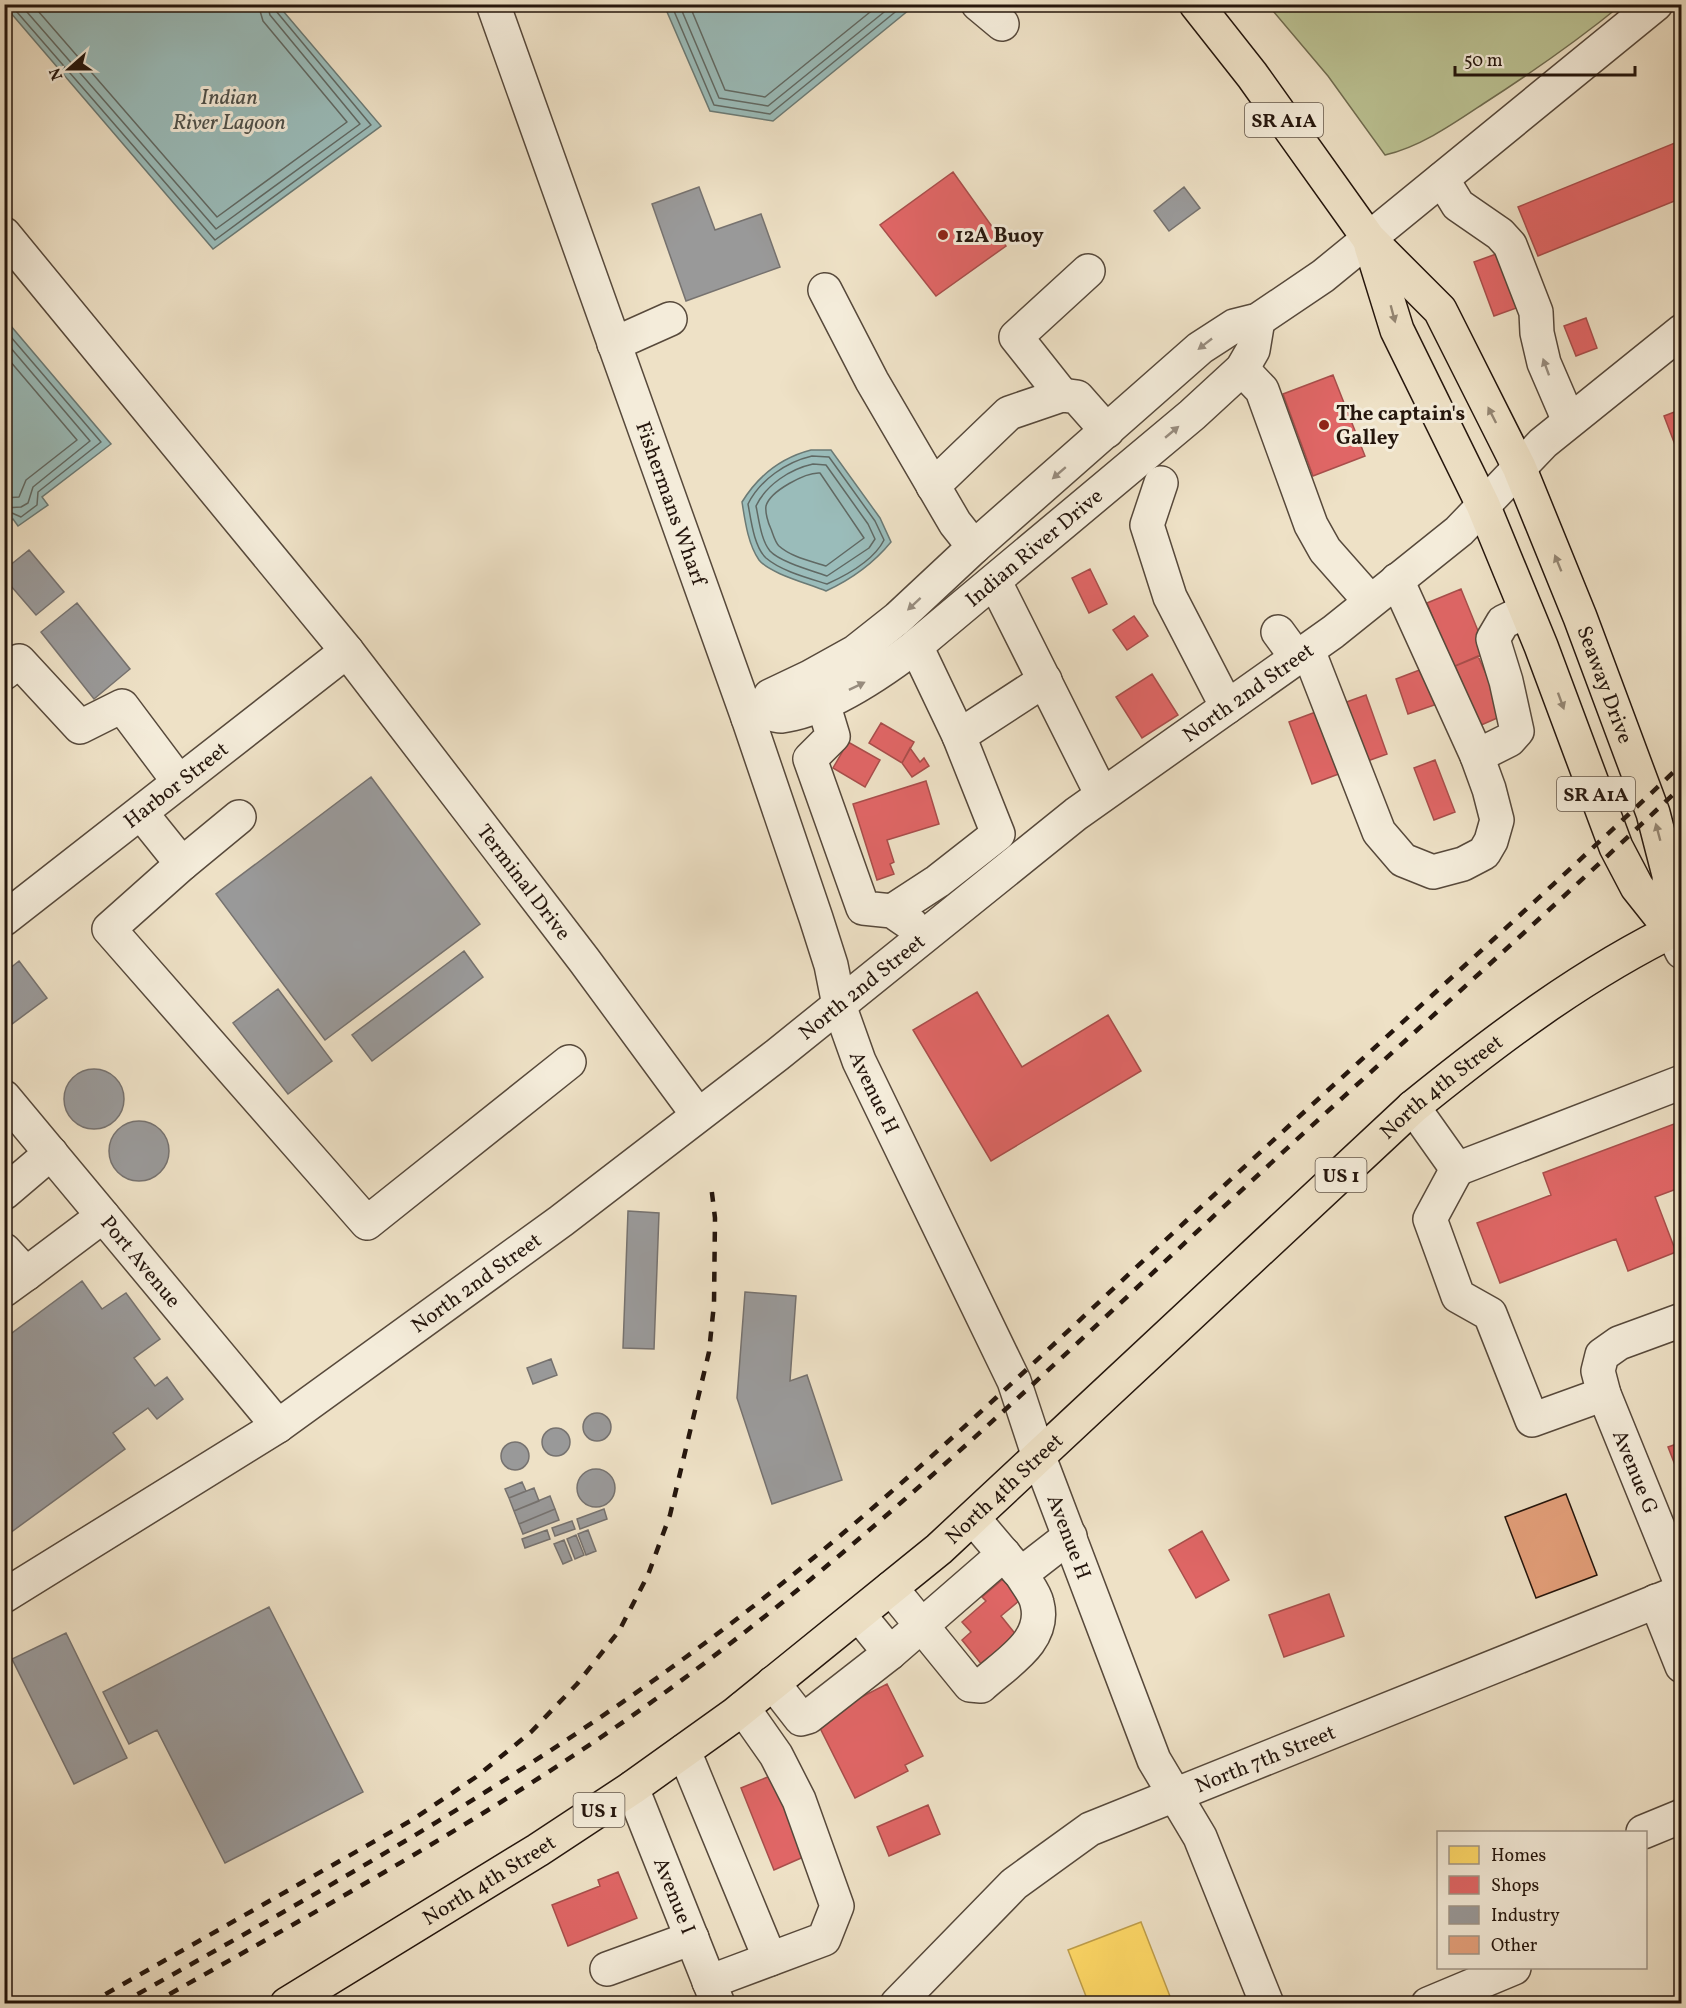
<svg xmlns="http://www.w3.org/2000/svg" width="1686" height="2008" font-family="Vollkorn,serif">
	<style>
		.green { fill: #bbc293; stroke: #706c50; stroke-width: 1.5 }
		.water { fill: #9abcba; stroke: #6b7a75; stroke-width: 1.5 }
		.homes { fill: #ffd966; stroke: #be9e4b; stroke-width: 1.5 }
		.shops { fill: #e06666; stroke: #a84e4b; stroke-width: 1.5 }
		.industry { fill: #999; stroke: #76726f; stroke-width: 1.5 }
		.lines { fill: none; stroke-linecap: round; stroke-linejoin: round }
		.shore { stroke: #606964; stroke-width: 1.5 }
		.building { fill: #e4a07b; stroke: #25160d; stroke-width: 1.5 }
		.minor-casing { stroke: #57493b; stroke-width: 36 }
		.major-casing { stroke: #25160d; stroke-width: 36 }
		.minor { stroke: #f4ecda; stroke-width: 33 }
		.major { stroke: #eee1c6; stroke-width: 33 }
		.rail { stroke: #25160d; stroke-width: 4.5; stroke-dasharray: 10 10; stroke-linecap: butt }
		.oneway { fill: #948673 }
		.oneway2 { fill: #978c7e }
		.poi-dot { fill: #8f2418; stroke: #f4ecda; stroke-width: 2 }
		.labels { text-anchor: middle; stroke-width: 6; stroke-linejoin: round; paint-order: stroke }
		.shield { fill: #f4ecda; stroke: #63564a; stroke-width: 1.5 }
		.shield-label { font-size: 20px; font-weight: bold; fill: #25160d }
		.poi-label { font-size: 21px; font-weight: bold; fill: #25160d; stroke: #f4ecda; text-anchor: start }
		.street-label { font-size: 21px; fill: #25160d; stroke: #f4ecda }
		.water-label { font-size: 22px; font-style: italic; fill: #4e504a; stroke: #f4ecda }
	</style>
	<rect width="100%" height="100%" fill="#eee1c6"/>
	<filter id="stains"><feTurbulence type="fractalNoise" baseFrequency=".00333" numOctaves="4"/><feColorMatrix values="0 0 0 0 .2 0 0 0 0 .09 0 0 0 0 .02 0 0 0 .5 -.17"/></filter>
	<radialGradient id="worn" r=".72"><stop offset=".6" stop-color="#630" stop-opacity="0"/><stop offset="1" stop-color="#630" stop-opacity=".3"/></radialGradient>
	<path class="green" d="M1268 5H1621C1577 41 1531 73 1483 104 1453 124 1420 147 1385 155L1328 76Z"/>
	<path class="water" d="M4 5H278L381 126 213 249Z
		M664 5H915L773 121 710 111Z
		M5 319 111 444 42 497 48 505 18 526 13 519 5 525Z
		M811 450H831L880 518 891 542C873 564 852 579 826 591 810 584 770 574 759 560 748 544 745 521 742 502 758 476 780 458 811 450Z"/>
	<path class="homes" d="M1141 1922 1173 2004H1089L1068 1950Z"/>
	<path class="shops" d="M1682 140V198L1538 256 1518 207Z
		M953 172 1006 246 936 296 880 225Z
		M1510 249 1530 303 1494 316 1474 262Z
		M1586 318 1597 348 1576 356 1564 326Z
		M1333 375 1365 456 1313 476 1283 394Z
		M1682 409V463L1664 416Z
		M1090 569 1107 604 1089 613 1072 578Z
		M1461 589 1487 653 1453 667 1427 603Z
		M1134 616 1148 636 1127 650 1113 630Z
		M1478 656 1504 715 1479 726 1455 666Z
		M1430 666 1443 702 1408 714 1396 679Z
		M1152 674 1178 715 1142 738 1116 697Z
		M1366 695 1387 754 1362 763 1341 704Z
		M1321 710 1344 772 1312 784 1289 722Z
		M881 723 914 742 902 763 869 743Z
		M848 742 880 760 865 787 833 768Z
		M910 748 920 762 924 758 929 766 912 777 902 763Z
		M1435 760 1455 812 1434 820 1414 768Z
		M926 781 939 824 887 840 894 862 890 864 894 874 877 880 853 804Z
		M977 992 1022 1067 1108 1015 1141 1071 991 1161 913 1030Z
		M1682 1121V1187L1655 1197 1676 1252 1628 1271 1616 1239 1500 1283 1477 1223 1551 1195 1543 1173Z
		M1682 1442V1483L1668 1447Z
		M1202 1531 1229 1580 1196 1598 1169 1550Z
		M1003 1579 1020 1600 1001 1616 1017 1636 982 1665 962 1640 971 1632 962 1622 986 1601 982 1597Z
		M1329 1594 1344 1636 1284 1657 1269 1615Z
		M887 1684 923 1756 905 1765 908 1771 855 1798 816 1720Z
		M775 1774 808 1855 774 1870 741 1788Z
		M928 1805 940 1834 889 1856 877 1827Z
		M618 1872 637 1918 568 1946 552 1905 600 1886 598 1880Z"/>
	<path class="industry" d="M699 187 715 230 761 214 780 267 686 301 652 204Z
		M1184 187 1200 208 1169 231 1154 211Z
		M29 550 64 592 36 615 4 578V570Z
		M77 603 130 669 94 699 41 632Z
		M371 777 480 924 325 1040 216 894Z
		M464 951 483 977 372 1061 352 1035Z
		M19 961 47 998 4 1030V973Z
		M278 989 332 1061 288 1094 233 1023Z
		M64 1099a30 30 0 1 1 60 0a30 30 0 1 1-60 0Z
		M109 1151a30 30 0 1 1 60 0a30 30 0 1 1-60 0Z
		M628 1211 659 1213 654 1349 623 1348Z
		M82 1281 102 1309 126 1293 160 1339 134 1358 155 1386 167 1377 183 1399 157 1419 148 1408 113 1433 125 1449 10 1533 4 1526V1339Z
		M745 1292 796 1296 790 1381 807 1375 842 1480 772 1504 737 1398Z
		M551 1359 557 1375 533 1384 527 1368Z
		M583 1427a14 14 0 1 1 28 0a14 14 0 1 1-28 0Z
		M542 1442a14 14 0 1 1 28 0a14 14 0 1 1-28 0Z
		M501 1456a14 14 0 1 1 28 0a14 14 0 1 1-28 0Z
		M577 1488a19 19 0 1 1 38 0a19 19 0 1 1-38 0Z
		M522 1482 526 1491 509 1498 505 1489Z
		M534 1488 539 1501 514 1511 509 1498Z
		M550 1496 555 1509 519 1524 514 1511Z
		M555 1509 559 1520 523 1534 519 1524Z
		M604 1509 607 1519 580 1529 577 1519Z
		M572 1521 575 1529 555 1536 552 1528Z
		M547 1530 550 1539 525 1548 522 1539Z
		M588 1530 596 1551 586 1555 578 1534Z
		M576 1535 584 1555 575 1559 567 1539Z
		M564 1540 572 1560 563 1564 554 1544Z
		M269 1607 363 1792 225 1863 157 1730 129 1744 103 1692Z
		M66 1633 127 1758 74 1784 12 1659Z"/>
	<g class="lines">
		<path class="shore" d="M10 4 215 240 371 125 276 11 274 4
			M20 4 216 229 360 124 270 15 267 4
			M32 4 217 217 347 122 263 21 258 4
			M671 4 714 105 770 114 905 4
			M679 4 719 98 768 106 894 4
			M689 4 725 90 765 97 880 4
			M4 329 101 442 38 492 37 505 21 517 12 513 4 518
			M4 340 90 441 33 487 28 503 21 507 4 508
			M4 354 77 440 26 480 19 497 4 498
			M812 456 829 457 875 521 884 540C874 560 847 575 827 584 808 578 781 571 766 558 754 547 751 520 748 504 760 480 786 462 812 456Z
			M813 464 826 465 868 524 875 539 869 548 827 576C813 571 780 562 770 551 761 540 759 520 756 506 766 485 790 469 813 464Z
			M820 473 864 538 826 566C811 561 791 557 779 546 775 542 773 534 771 529 768 523 765 512 766 506 770 491 806 472 820 473Z"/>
	</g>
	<path class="building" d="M1566 1494 1597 1575 1536 1598 1505 1517Z"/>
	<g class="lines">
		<defs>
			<g id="minor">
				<path id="s1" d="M493 4 748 718 816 918 831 965 839 1005 859 1061 1014 1381 1039 1457 1154 1760 1200 1837 1267 2004"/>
				<path d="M978 4 1002 24"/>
				<path d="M1442 179 1458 205 1500 234 1510 245 1536 312 1537 333 1544 363 1569 421"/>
				<path id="s2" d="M4 234 347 651 584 960 698 1115"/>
				<path d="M825 290 872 381 955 523 974 547"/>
				<path d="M614 344 670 319"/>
				<path d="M1242 369 1262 390 1311 525 1325 550 1370 601"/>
				<path d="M1062 395 1016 337 1088 271"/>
				<path d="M1161 483 1147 525 1170 597 1227 707"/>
				<path d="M933 486 1009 413 1062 395 1077 397 1107 431"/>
				<path d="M1397 580 1477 756 1509 740 1517 731 1506 681 1493 639 1503 622 1526 611"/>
				<path d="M995 582 1102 795"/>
				<path d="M1278 632 1297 658"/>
				<path d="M1308 650 1379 832 1403 860 1433 872 1463 864 1484 853 1491 841 1497 820 1489 789 1477 756"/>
				<path d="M4 673 19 661 80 727 122 706 179 782"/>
				<path d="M823 703 833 736 810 759 863 908 892 911 911 924"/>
				<path id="s3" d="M763 711C769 713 776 716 781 716 825 711 882 672 916 646L1192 415 1242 369 1253 350 1258 320"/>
				<path d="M748 718 763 711 770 696 810 677 855 652 898 618 974 547 1200 348 1234 326 1258 320 1323 276 1656 4"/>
				<path d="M959 736 1045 680"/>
				<path d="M141 813 182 864 239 817"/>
				<path d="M182 864 109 929 367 1223 569 1062"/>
				<path d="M892 911 938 881 998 834 959 736 916 646"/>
				<path id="s4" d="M4 919 347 651"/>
				<path d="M1672 931 1682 952"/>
				<path id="s5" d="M4 1097 278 1426"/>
				<path d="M1413 1107 1457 1169 1682 1082"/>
				<path d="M1457 1169 1430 1219 1458 1296 1490 1314 1532 1420 1604 1394"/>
				<path d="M4 1193 51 1153"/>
				<path d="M4 1250 26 1274 4 1290"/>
				<path d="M26 1274 103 1216"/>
				<path id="s6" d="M1682 1320 1619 1343 1602 1355 1598 1371 1604 1394 1682 1586"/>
				<path d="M973 1518 1018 1571"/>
				<path d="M891 1588 970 1685 981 1686C1006 1663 1047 1641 1037 1603 1035 1593 1026 1583 1021 1574L1070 1536"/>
				<path id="s7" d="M4 1596 278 1426 561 1221 777 1055 1076 814 1333 632 1459 531 1543 443 1682 331"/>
				<path d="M1656 1601 1682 1666"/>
				<path d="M859 1615 890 1653"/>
				<path d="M773 1683 801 1719 808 1717 890 1653 1004 1554"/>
				<path d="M684 1751 770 1959"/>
				<path id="s8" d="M632 1788 718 2004"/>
				<path d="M1643 1832 1682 1816"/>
				<path d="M607 1969 692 1938"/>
				<path d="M709 1982 824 1939 837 1906 799 1800 776 1755 743 1708"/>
				<path id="s9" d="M897 2004 1014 1884 1090 1829 1682 1591"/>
				<path d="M1428 2004 1514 1968"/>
			</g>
			<g id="major">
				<path id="s10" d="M1196 4 1252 75 1369 239 1440 310 1519 467 1580 617 1653 813 1669 875 1672 931"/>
				<path d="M1371 246 1397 330 1483 505 1541 646 1616 847 1637 887 1672 931"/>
				<path id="s11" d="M287 2004 538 1850 632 1788 734 1715 939 1549 1413 1107C1497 1039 1584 973 1682 926"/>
			</g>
		</defs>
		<use href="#minor" class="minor-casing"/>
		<use href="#major" class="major-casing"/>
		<use href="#minor" class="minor"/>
		<use href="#major" class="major"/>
		<path class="rail" d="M88 2004 412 1820 476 1777 531 1732 577 1684 619 1631 648 1575 670 1515 709 1352 714 1304 715 1218 711 1185
			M120 2004C313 1896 507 1788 686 1657 865 1527 1024 1371 1186 1221 1350 1068 1519 919 1682 764
			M152 2004C338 1899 528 1796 698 1668 882 1530 1048 1370 1217 1213 1371 1070 1529 931 1682 786"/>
	</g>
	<defs><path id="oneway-solid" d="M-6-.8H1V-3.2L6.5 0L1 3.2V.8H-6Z" transform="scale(1.5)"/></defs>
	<g class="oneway">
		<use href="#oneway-solid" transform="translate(1393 314) rotate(75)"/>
		<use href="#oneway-solid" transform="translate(1492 415) rotate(-117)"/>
		<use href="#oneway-solid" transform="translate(1558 563) rotate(-112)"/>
		<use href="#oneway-solid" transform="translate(1561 701) rotate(70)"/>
		<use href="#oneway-solid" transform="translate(1658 832) rotate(-105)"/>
	</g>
	<g class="oneway2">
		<use href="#oneway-solid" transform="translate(1205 344) rotate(142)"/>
		<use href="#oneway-solid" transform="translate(1546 367) rotate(-110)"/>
		<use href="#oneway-solid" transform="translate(1172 432) rotate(-40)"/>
		<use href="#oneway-solid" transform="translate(1059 473) rotate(139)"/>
		<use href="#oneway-solid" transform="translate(914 604) rotate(137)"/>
		<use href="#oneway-solid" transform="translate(857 686) rotate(-26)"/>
	</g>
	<g class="poi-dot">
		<circle cx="943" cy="235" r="6"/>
		<circle cx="1324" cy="425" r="6"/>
	</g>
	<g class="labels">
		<g class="shield">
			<rect x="1245" y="103" width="78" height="34" rx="4.5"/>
			<rect x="1557" y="777" width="78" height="34" rx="4.5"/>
			<rect x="1315.5" y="1158" width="51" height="34" rx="4.5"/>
			<rect x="573.5" y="1793" width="51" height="34" rx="4.5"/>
		</g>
		<g class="shield-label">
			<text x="1284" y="127">SR A1A</text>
			<text x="1596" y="801">SR A1A</text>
			<text x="1341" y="1182">US 1</text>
			<text x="599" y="1817">US 1</text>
		</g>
		<g class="poi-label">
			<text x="955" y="242">12A Buoy</text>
			<text x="1336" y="420">The captain's<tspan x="1336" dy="24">Galley</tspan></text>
		</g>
		<g class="street-label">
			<text dy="7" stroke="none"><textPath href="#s1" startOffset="530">Fishermans Wharf</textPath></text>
			<text dy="7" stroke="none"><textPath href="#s3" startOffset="326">Indian River Drive</textPath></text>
			<text dy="7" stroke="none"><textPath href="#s10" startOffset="802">Seaway Drive</textPath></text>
			<text dy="7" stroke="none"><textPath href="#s7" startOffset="1539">North 2nd Street</textPath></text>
			<text dy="7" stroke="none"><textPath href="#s4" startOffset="218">Harbor Street</textPath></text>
			<text dy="7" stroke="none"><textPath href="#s2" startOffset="831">Terminal Drive</textPath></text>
			<text dy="7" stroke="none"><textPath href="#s7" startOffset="1053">North 2nd Street</textPath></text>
			<text dy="7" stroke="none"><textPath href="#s11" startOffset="1479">North 4th Street</textPath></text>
			<text dy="7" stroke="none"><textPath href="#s1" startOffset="1154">Avenue H</textPath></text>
			<text dy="7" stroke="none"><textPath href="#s5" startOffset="214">Port Avenue</textPath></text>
			<text dy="7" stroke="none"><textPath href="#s7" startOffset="567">North 2nd Street</textPath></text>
			<text dy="7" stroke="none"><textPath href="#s6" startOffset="212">Avenue G</textPath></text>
			<text dy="7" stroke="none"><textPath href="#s11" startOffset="885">North 4th Street</textPath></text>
			<text dy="7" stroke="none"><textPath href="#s1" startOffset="1640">Avenue H</textPath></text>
			<text dy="7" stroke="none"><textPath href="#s9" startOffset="450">North 7th Street</textPath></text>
			<text dy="7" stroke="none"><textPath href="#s11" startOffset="237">North 4th Street</textPath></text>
			<text dy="7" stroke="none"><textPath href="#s8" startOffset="116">Avenue I</textPath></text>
		</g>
		<g class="water-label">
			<text x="229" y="104">Indian<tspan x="229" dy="25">River Lagoon</tspan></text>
		</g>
	</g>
	<rect width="1686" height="2008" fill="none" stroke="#eee1c6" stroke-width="24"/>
	<rect x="6" y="6" width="1674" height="1996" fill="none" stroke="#25160d" stroke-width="3"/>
	<rect x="12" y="12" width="1662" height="1984" fill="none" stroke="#25160d" stroke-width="1.5"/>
	<rect x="1437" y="1831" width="210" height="138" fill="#f4ecda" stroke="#a19688" stroke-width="1.5"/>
	<rect x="1449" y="1846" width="30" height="18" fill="#ffd966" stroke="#a19688" stroke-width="1.5"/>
	<text x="1491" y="1861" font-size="18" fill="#25160d">Homes</text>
	<rect x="1449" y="1876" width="30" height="18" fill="#e06666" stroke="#a19688" stroke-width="1.5"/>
	<text x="1491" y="1891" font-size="18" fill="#25160d">Shops</text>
	<rect x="1449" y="1906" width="30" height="18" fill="#999999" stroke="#a19688" stroke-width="1.5"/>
	<text x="1491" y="1921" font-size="18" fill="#25160d">Industry</text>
	<rect x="1449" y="1936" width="30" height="18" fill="#e4a07b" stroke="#a19688" stroke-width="1.5"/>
	<text x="1491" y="1951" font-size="18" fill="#25160d">Other</text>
	<g transform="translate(69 69) rotate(249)" stroke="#f4ecda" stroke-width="4.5" paint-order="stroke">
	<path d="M0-4.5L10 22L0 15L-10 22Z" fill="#25160d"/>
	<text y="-9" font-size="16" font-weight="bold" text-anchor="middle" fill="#25160d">N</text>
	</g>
	<path d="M1455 66v9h180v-9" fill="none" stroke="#25160d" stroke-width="3"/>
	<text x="1464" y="66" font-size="18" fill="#25160d" stroke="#f4ecda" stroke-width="4.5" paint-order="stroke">50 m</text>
	<rect width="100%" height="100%" filter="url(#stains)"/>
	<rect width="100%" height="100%" fill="url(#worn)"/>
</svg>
